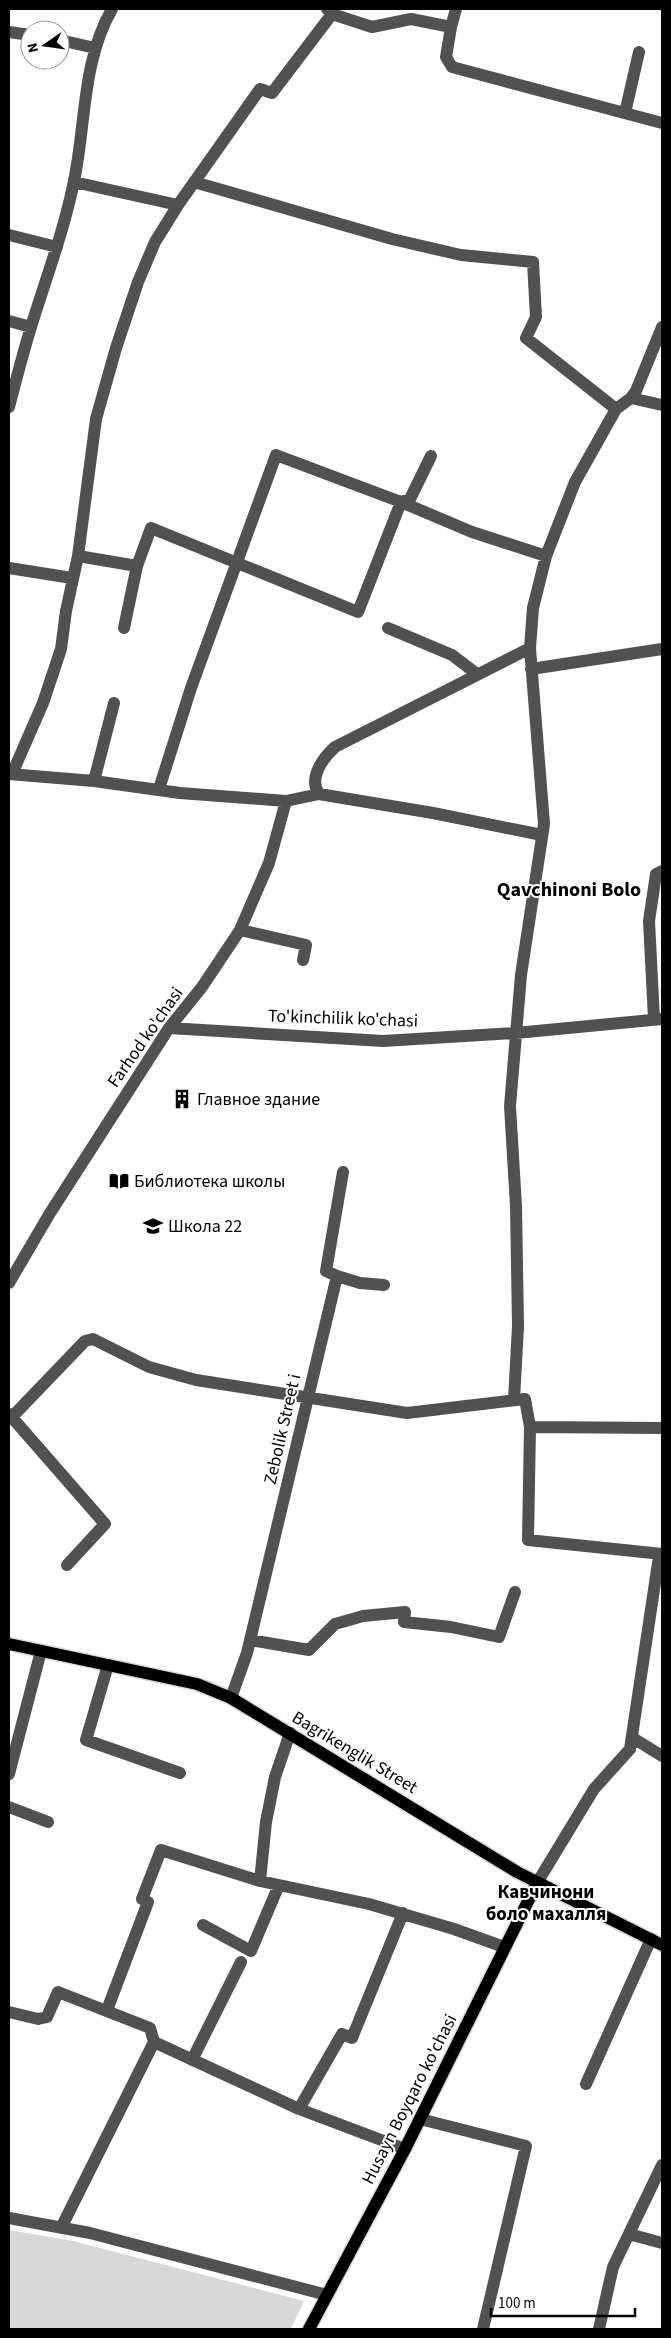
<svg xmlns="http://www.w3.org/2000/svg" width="671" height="2338" font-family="'Source Sans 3',sans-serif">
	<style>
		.green { fill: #d8d8d8 }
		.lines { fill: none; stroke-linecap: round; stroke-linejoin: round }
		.major-casing { stroke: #dbdbdb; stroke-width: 15 }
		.minor { stroke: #515151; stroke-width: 12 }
		.major { stroke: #000; stroke-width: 12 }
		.labels { text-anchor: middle; stroke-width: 4; stroke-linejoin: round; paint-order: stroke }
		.street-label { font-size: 18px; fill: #000; stroke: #fff }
		.poi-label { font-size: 18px; fill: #000; stroke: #fff; text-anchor: start }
		.neighbourhood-label { font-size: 19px; font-weight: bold; fill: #000; stroke: #fff }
		.quarter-label { font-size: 20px; font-weight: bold; fill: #000; stroke: #fff }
	</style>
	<rect width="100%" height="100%" fill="#fff"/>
	<path class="green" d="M9 2230 73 2241 304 2301 291 2329H9Z"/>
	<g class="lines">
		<defs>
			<path id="major" d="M9 1644 197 1684 231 1698 517 1872 662 1945
				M309 2329 405 2149 537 1883"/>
		</defs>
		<use href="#major" class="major-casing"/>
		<path class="minor" d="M327 9 332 14 372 27 411 19 451 27 446 57 452 67 662 123
			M451 27 456 9
			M9 32 30 35
			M60 40 95 48
			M625 113 639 52
			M74 182 178 205
			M194 182 392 239 461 255 533 262 536 317 526 338 616 409
			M9 235 57 247
			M9 321 31 327
			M631 398 662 405
			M9 407C16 380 23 353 31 327 46 278 64 231 74 181 86 124 82 61 112 9
			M78 556 137 566 124 628
			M137 566 151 528 358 612 401 502 410 499 431 456
			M9 568 72 578
			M388 628 452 655 477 674
			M531 669 662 649
			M9 774 94 781 180 793 286 801 319 794 433 813 542 835
			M12 774 43 703 61 649 66 611 78 556 96 419 116 348 138 282 155 242 178 205 260 89 272 93 332 14 328 9
			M94 781 114 703
			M159 789 191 688 276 455 401 502 472 532 546 556
			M319 794C308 778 323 758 335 747L530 648
			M240 930 306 945 303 960
			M654 1019 649 921 656 874 662 871
			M169 1028 383 1041 516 1033 662 1019
			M337 1276 360 1283 384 1285
			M9 1283 50 1213 169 1028 202 987 240 930 269 863 286 801
			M514 1400 518 1326 516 1206 510 1106 521 975 544 824 530 648 533 608 546 556 575 482 616 409 631 398 636 391 662 327
			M9 1414 105 1524 67 1565
			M11 1418 85 1341 93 1339 149 1367 196 1380 407 1413 525 1399 530 1427 528 1540 662 1554
			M530 1427 662 1428
			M250 1640 309 1650 335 1624 363 1616 405 1612 404 1622 451 1627 499 1637 515 1592
			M108 1665 86 1740 180 1773
			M231 1698 247 1653 337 1276 326 1271 343 1172
			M633 1738 662 1756
			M9 1774 41 1651
			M9 1807 48 1822
			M260 1881 266 1822 275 1777 290 1733
			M537 1883 594 1789 630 1749 658 1563 662 1554
			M203 1925 251 1951 279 1885
			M107 2010 148 1902 142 1899 161 1850 260 1881 369 1904 454 1929 504 1947
			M9 2012 38 2019 47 2017 58 1992 150 2028 154 2042 61 2228
			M154 2042 299 2109 405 2149
			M192 2060 241 1962
			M586 2084 651 1939
			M299 2109 342 2034 352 2038 403 1913
			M420 2119 526 2146 483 2329
			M9 2218 90 2233 327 2295
			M629 2234 662 2243
			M599 2329 613 2267 662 2165"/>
		<use href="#major" class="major"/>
	</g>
	<defs>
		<symbol id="building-bare" viewBox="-9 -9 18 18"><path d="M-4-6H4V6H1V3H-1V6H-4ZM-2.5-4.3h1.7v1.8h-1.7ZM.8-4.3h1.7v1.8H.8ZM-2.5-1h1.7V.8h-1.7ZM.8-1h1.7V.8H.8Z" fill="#000" stroke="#fff" stroke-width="2.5" paint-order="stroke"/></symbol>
		<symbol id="library-bare" viewBox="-9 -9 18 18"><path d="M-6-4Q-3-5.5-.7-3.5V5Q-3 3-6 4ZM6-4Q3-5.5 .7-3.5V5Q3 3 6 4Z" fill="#000" stroke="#fff" stroke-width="2.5" paint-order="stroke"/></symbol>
		<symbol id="school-bare" viewBox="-9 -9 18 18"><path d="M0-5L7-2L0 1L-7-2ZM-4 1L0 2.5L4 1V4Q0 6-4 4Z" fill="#000" stroke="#fff" stroke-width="2.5" paint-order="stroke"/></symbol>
	</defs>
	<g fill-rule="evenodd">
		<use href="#building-bare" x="168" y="1085" width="28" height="28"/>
		<use href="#library-bare" x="105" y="1167" width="28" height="28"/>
		<use href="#school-bare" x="139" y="1212" width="28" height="28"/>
	</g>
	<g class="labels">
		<g class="street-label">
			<text transform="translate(343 1018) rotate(2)" y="6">To'kinchilik ko'chasi</text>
			<text transform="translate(145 1037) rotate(-55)" y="6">Farhod ko'chasi</text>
			<text transform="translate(282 1429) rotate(-77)" y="6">Zebolik Street i</text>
			<text transform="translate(355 1752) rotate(31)" y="6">Bagrikenglik Street</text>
			<text transform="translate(409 2099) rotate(-63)" y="6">Husayn Boyqaro ko'chasi</text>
		</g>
		<g class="poi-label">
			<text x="197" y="1105">Главное здание</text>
			<text x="134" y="1187">Библиотека школы</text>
			<text x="168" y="1232">Школа 22</text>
		</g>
		<g class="neighbourhood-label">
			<text x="546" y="1898">Кавчинони<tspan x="546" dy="22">боло махалля</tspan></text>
		</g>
		<g class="quarter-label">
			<text x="569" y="896">Qavchinoni Bolo</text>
		</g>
	</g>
	<rect width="671" height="2338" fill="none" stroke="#000000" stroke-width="20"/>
	<g transform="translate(45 45) rotate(257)"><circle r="24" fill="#ffffff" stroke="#999999"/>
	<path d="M0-4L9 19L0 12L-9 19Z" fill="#000000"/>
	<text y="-8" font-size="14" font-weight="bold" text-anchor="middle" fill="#000000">N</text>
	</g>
	<path d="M491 2308v8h144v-8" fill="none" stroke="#000000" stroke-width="2.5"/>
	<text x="498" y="2308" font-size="15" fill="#000000" stroke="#ffffff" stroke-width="4" paint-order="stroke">100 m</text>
</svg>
